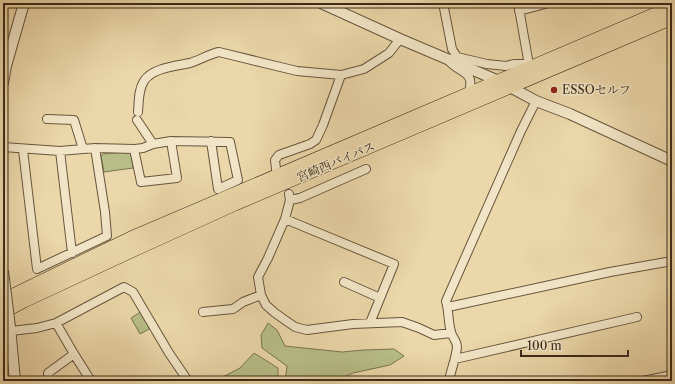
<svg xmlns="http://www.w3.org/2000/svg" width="675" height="384" font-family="'Libre Caslon Text','Noto Serif JP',serif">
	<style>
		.green { fill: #b7be88; stroke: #7a7450 }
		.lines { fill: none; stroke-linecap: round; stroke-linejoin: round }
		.minor-casing { stroke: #68553d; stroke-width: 10 }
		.tertiary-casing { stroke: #68553d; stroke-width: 12 }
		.trunk-casing { stroke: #3c2a19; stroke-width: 14 }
		.minor { stroke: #f2e5c7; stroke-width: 8 }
		.tertiary { stroke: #f2e5c7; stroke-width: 10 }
		.trunk { stroke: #ebd7a9; stroke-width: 13 }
		.tertiary-bridge-casing { stroke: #68553d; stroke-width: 12; stroke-linecap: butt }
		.tertiary-bridge { stroke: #f2e5c7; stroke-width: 10 }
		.poi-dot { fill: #8f2418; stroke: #f2e5c7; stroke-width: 1.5 }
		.labels { text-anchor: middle; stroke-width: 3; stroke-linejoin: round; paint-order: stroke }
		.poi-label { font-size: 12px; fill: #3c2a19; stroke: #f2e5c7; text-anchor: start }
		.street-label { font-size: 12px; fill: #3c2a19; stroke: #f2e5c7 }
	</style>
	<rect width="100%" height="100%" fill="#ebd7a9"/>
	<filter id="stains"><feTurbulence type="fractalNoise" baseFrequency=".005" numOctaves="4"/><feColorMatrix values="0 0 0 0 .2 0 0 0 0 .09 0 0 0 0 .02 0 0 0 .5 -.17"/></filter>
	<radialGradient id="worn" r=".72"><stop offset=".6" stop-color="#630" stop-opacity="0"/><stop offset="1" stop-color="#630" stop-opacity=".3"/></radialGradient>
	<path class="green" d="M129 151 131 153 133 168 104 172 101 156 103 154Z
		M142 311 151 328 140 334 131 318Z
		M268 323 277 330 285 346 342 352 364 350 394 349 404 356 390 365 353 373 336 381H285L287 366 262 348 261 335Z
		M254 353 278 368V381H220L219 379 240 368Z"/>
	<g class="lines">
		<defs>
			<path id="minor" d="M443 3 452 49 457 57
				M518 3 529 65
				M519 11 549 3
				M466 95 468 94C477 70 459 74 448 60L457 57 487 64 506 66 514 64H531
				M138 112C139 102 138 90 144 81 152 68 176 66 190 63 200 60 209 54 219 52L297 71 341 75 364 69 389 53 400 39
				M47 119 74 120 83 149
				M137 120 153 144
				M3 147 60 151 95 148 135 149 143 148 153 144 171 141 230 142 238 180 218 189 211 141
				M134 149 141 182 177 178 171 141
				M23 150 37 269 107 236 105 212 95 148
				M60 151 72 253
				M276 169 275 160 279 155 310 144 316 140 323 125 341 75
				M289 194 290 200 285 219 268 258 258 277 261 295 266 305 275 313 295 327 307 330 353 324 402 322 419 328 434 335 451 333
				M290 200 300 198 366 169
				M285 219 394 264 370 323
				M344 282 380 298
				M448 307 610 272 672 261
				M203 312 233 309 243 302 261 295
				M56 323 74 354 91 381
				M11 331 37 328 56 323 124 287 133 292 169 353 188 381
				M455 359 637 317
				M49 381 48 373 74 354
				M449 381C451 369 456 359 457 347 457 341 452 337 451 332 448 322 449 311 446 301L521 131 536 101
				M643 381 672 375"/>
			<path id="tertiary" d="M321 3 400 39 499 81 536 101 570 114 672 161
				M3 83 6 66 24 3
				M10 327 15 381"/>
			<path id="trunk" d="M3 300 131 238 672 7
				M3 312 24 301 138 248 235 204 672 18"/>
		</defs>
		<use href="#minor" class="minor-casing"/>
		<use href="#tertiary" class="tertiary-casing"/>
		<use href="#trunk" class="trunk-casing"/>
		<use href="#minor" class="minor"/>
		<use href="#tertiary" class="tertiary"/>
		<use href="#trunk" class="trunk"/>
		<defs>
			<path id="tertiary-bridge" d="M3 271 10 327"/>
		</defs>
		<use href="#tertiary-bridge" class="tertiary-bridge-casing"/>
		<use href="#tertiary-bridge" class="tertiary-bridge"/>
	</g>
	<circle class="poi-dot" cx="554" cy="90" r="4"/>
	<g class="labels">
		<g class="poi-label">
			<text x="562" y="94">ESSOセルフ</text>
		</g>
		<g class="street-label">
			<text transform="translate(336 162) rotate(-23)" y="4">宮崎西バイパス</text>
		</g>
	</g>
	<rect width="675" height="384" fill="none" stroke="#ebd7a9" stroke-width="16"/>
	<rect x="4" y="4" width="667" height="376" fill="none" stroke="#3c2a19" stroke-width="2"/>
	<rect x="8" y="8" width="659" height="368" fill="none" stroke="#3c2a19"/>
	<path d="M521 350v6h107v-6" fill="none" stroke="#3c2a19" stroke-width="2"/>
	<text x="527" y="350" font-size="12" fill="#3c2a19" stroke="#f2e5c7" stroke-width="3" paint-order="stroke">100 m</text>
	<rect width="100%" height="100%" filter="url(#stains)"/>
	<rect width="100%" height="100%" fill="url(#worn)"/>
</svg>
